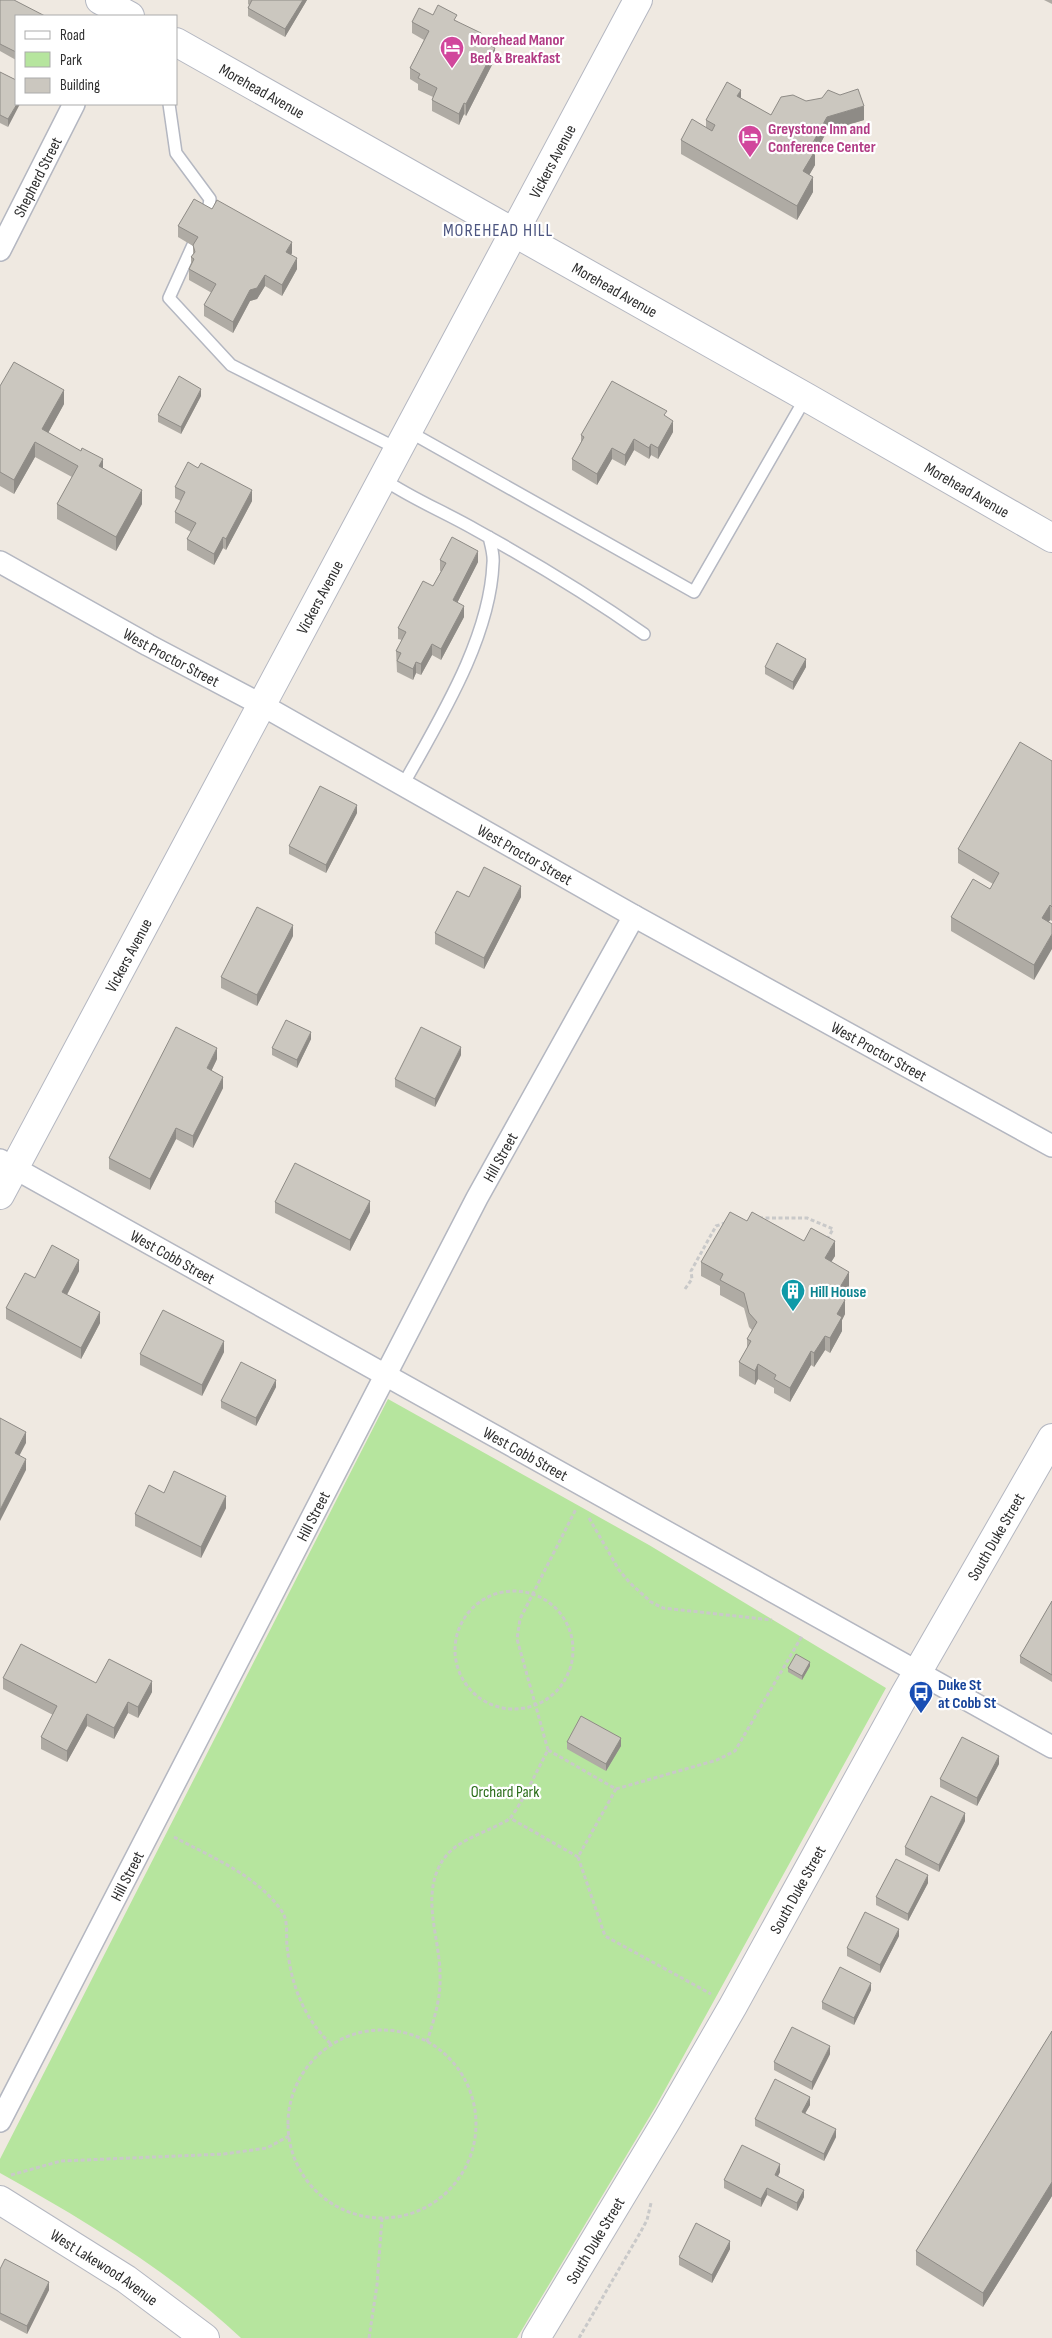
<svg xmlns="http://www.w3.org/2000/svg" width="1052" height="2338" font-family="'Sofia Sans Condensed',sans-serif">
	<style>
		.green { fill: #b6e59e }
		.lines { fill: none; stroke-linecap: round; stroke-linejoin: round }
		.lane-casing { stroke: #b4b7c1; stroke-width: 14 }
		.street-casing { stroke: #b4b7c1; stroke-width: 24 }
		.secondary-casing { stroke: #b4b7c1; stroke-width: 30 }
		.path { stroke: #c9c9c9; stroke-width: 3; stroke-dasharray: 4 2.5; stroke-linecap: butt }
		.lane { stroke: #fff; stroke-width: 11 }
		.street { stroke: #fff; stroke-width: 21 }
		.secondary { stroke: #fff; stroke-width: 28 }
		.wall { fill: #afaba4 }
		.shaded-wall { fill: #8e8b86 }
		.building { fill: #cbc7bf; stroke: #8e8b86 }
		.labels { text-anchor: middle; stroke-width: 4.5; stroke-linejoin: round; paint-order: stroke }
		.hotel-label { font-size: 16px; font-weight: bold; fill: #b23c85; stroke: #fff; text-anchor: start }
		.street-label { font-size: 16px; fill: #2e2e2e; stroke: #fff }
		.culture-label { font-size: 16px; font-weight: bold; fill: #0d838f; stroke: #fff; text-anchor: start }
		.transit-label { font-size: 16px; font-weight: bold; fill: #164399; stroke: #fff; text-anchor: start }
		.park-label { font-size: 16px; fill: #2c6e1b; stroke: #fff }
		.neighbourhood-label { font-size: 18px; letter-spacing: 1px; fill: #4d5680; stroke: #fff }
	</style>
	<rect width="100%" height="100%" fill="#efe9e1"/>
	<path class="green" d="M388 1399 649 1545 886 1688 656 2106 517 2338H241C171 2272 84 2220 0 2173V2159Z"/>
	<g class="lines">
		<defs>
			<path id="lane" d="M169 104 176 153 210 199 207 218
				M193 245 169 298 231 365 398 449
				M408 431 694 592 806 397
				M383 479C412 499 445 512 476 530 534 562 590 596 644 634
				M403 785C439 720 490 639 493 563 494 555 491 545 489 537"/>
			<g id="street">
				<path id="s1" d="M0 250 74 104"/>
				<path id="s2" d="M0 562 148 645 262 705 634 916 1052 1146"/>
				<path id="s3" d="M0 1160 1052 1747"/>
				<path id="s4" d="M0 2121 477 1198 634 916"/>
			</g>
			<g id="secondary">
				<path d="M100 0 130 16"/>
				<path id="s5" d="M176 42 806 397 1052 538"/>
				<path id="s6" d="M0 1195 638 0"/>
				<path id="s7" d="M0 2200 126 2279 205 2338"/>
				<path id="s8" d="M536 2338 667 2120 733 2006 905 1694 1052 1438"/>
			</g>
		</defs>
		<use href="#lane" class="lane-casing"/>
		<use href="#street" class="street-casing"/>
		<use href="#secondary" class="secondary-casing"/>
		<path class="path" d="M759 1218H807L833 1229 827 1240
			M685 1289 692 1279 691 1271 716 1226 725 1223
			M589 1518 619 1570 630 1583 651 1602 663 1608 772 1620
			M455 1650a59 59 0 1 1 118 0a59 59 0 1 1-118 0Z
			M548 1750 517 1639 520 1619 576 1509
			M616 1789 717 1760 735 1751 802 1636
			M174 1837C211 1857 259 1876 283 1913 288 1921 286 1936 287 1946 291 1984 303 2018 332 2045
			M578 1857 605 1936 711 1994
			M288 2124a94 94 0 1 1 188 0a94 94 0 1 1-188 0Z
			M427 2042C434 2019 441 1999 440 1975 440 1940 423 1903 438 1869 449 1843 475 1837 498 1825 502 1823 508 1821 511 1817 524 1800 537 1770 548 1750L616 1789 578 1857 510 1818
			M11 2175 61 2161 224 2154 267 2148 289 2136
			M369 2338 377 2285 382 2218
			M579 2338 640 2233 647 2220 651 2203"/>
		<use href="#lane" class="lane"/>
		<use href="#street" class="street"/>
		<use href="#secondary" class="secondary"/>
	</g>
	<path class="wall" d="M0 0 16 16V60L0 51Z
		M248 0H307L285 37 248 16V8L249 5 248 4Z
		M1044 0H1052V4Z
		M433 15 457 21 481 41 495 59 466 116 464 114 459 125 432 111V100L433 97 418 90V84L410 79V68L424 40 412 33V22Z
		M0 72 16 80 8 127 0 123Z
		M741 98 771 115 806 101 864 120 827 131 815 154V165L809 175 813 192 797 220 681 154V140L706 128V120Z
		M178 226 292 253 291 255 297 269 282 296 265 286 257 299 250 301 233 333 204 316V305L212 293 189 280V269L191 264V257L193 254V246L178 237Z
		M0 386 64 404 48 433 103 468 142 504 116 551 57 519V504L72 477 35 457 14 494 0 486Z
		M201 396 181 434 158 422V415Z
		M667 417 673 432 658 459 651 455 649 459 634 450 625 466 612 459 597 485 572 470V459L581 442V435Z
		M175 487 252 501 226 550 223 548 214 565 187 550V539L191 532 175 523V512L181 501 175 498Z
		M440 560 478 562 457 603 464 617 441 660 432 655 421 675 416 673 413 680 397 672 396 651 402 640 398 639V628L433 586 441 571H440Z
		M765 667H806L793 690 765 674Z
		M1052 761V921L1050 920 1048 922 1034 980 951 931V917L990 889 993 884 958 863V849Z
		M357 813 326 873 289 854V846Z
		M469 897H521L484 969 435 944V933Z
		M293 936 257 1006 221 988V977Z
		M311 1039 297 1068 272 1055V1048Z
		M461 1055 435 1107 395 1087V1079Z
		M217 1059 211 1071 223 1088 193 1148 176 1139 150 1190 109 1169V1158Z
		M275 1202 370 1212 350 1251 275 1213Z
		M747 1221 804 1241 835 1256 831 1262 849 1286 842 1298 845 1314 842 1320V1331L830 1353 825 1350 814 1367 811 1365 790 1402 774 1393V1388L758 1379 755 1385 739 1376V1362L747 1348V1339L752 1330 749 1327 744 1308 720 1295V1286L701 1276V1262Z
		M79 1271 67 1295 100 1323 81 1359 6 1319V1308L35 1278Z
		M224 1352 202 1396 140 1365V1354Z
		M276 1387 256 1426 221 1408V1401Z
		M226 1508 201 1558 135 1526V1514Z
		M1052 1601V1682L1020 1663V1656Z
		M810 1666 802 1680 788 1672V1668Z
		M3 1678 96 1683 152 1692 138 1718 128 1713 114 1739 87 1726 67 1762 41 1749V1737L53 1715 3 1689Z
		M567 1742 621 1746 606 1771 567 1749Z
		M999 1764 977 1806 940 1787V1779Z
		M965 1821 939 1872 905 1855V1847Z
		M928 1883 908 1921 876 1905V1897Z
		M899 1936 880 1973 847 1956V1948Z
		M871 1990 854 2025 822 2009V2002Z
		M1052 2031V2196L983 2307 916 2265V2251Z
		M830 2054 812 2090 774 2070V2062Z
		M810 2105 805 2113 836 2137 824 2161 755 2126V2119Z
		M780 2172 778 2176 804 2197 797 2211 767 2195 761 2207 724 2188V2180Z
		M730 2249 712 2283 679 2265V2257Z
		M0 2269 49 2290 27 2334 0 2320Z"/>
	<path class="shaded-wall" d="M303 0H307L285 37V29Z
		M495 48V59L466 116V104Z
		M741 90V104L737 96Z
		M464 103V114L459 125V114Z
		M17 104H20L8 127V119Z
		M864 106V120L827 131 815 154V165L803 186V171L810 148 827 117Z
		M813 177V192L797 220V206Z
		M292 242V253L286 263V252Z
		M297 258V269L282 296V285Z
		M265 275V286L257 299 250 301 233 333V322L250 290Z
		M201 389V396L181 434V427Z
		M64 390V404L42 444V429Z
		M673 421V432L658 459V448Z
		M634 439V450L625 466V455Z
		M35 442V457L14 494V480Z
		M651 444V455L649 459V448Z
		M612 448V459L597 485V474Z
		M103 459V474L99 466Z
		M142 490V504L116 551V537Z
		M252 490V501L226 550V539Z
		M223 537V548L214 565V554Z
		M478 551V562L453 611V600Z
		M464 606V617L441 660V649Z
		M432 644V655L421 675V664Z
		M806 659V667L793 690V682Z
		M416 662V673L413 680V669Z
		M357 805V813L326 873V865Z
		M521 886V897L484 969V958Z
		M1050 905V920L1042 933V918Z
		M293 925V936L257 1006V995Z
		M1052 934V949L1034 980V965Z
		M311 1032V1039L297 1068V1060Z
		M461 1047V1055L435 1107V1099Z
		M217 1048V1059L207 1080V1068Z
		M223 1077V1088L193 1148V1136Z
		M176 1128V1139L150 1190V1179Z
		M370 1201V1212L350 1251V1240Z
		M835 1241V1256L825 1272V1258Z
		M79 1260V1271L62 1304V1292Z
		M849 1272V1286L836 1309V1294Z
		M845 1300V1314L842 1320V1331L830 1353V1338L837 1314Z
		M100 1312V1323L81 1359V1348Z
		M825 1336V1350L814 1367V1353Z
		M224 1341V1352L202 1396V1385Z
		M811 1351V1365L790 1402V1388Z
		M758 1364V1379L755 1385V1371Z
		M276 1380V1387L256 1426V1418Z
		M26 1432V1443L15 1464V1453Z
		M26 1459V1470L0 1521V1510Z
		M226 1496V1508L201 1558V1547Z
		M810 1662V1666L802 1680V1676Z
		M152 1681V1692L138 1718V1707Z
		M128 1702V1713L114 1739V1728Z
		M87 1714V1726L67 1762V1751Z
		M621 1738V1746L606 1771V1764Z
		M999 1756V1764L977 1806V1798Z
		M965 1813V1821L939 1872V1865Z
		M928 1875V1883L908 1921V1914Z
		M899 1929V1936L880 1973V1965Z
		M871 1983V1990L854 2025V2018Z
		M830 2046V2054L812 2090V2082Z
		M810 2097V2105L802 2119V2112Z
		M836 2129V2137L824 2161V2154Z
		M780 2164V2172L775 2182V2175Z
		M1052 2182V2196L983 2307V2293Z
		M767 2188V2195L761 2207V2199Z
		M804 2190V2197L797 2211V2203Z
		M730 2241V2249L712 2283V2275Z
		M49 2282V2290L27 2334V2326Z"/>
	<path class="building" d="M0 0H14L45 16H16V52L0 44Z
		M252 0H303L285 29 248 8Z
		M438 5 457 15 454 20 481 33 478 39 495 48 466 104 464 103 459 114 432 100 437 88 418 78 420 74 410 68 429 31 412 22 419 8 433 15Z
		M0 72 16 80 17 104 8 119 0 115Z
		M727 82 741 90 737 96 771 115 781 97 793 95 806 101 822 98 828 90 840 95 858 89 864 106 827 117 810 148 815 151 803 171 813 177 797 206 681 140 692 119 712 131 715 125 706 120Z
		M194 199 212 209 217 200 292 242 286 252 297 258 282 285 265 275 257 288 250 290 233 322 204 305 216 284 189 269 194 259 191 257 195 252 193 245 198 237 178 226Z
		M14 362 64 390 42 429 81 451 82 448 103 459 99 466 142 490 116 537 57 504 78 466 35 442 14 480 0 472V386Z
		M179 376 201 389 181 427 158 415Z
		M612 381 667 411 664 415 673 421 658 448 651 444 649 448 634 439 625 455 612 448 597 474 572 459 584 437 581 435Z
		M188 462 198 468 201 463 252 490 226 539 223 537 214 554 187 539 196 523 175 512 185 492 175 487Z
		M452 537 478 551 453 600 464 606 441 649 432 644 421 664 416 662 413 669 397 661 401 653 396 651 406 632 398 628 423 581 433 586 446 563 440 560Z
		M777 643 806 659 793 682 765 667Z
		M1020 742 1052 761V907L1050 905 1042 918 1052 924V934L1034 965 951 917 973 879 990 889 999 873 958 849Z
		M320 786 357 805 326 865 289 846Z
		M484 867 521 886 484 958 435 933 457 891 469 897Z
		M257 907 293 925 257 995 221 977Z
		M286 1020 311 1032 297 1060 272 1048Z
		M176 1027 217 1048 207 1068 223 1077 193 1136 176 1128 150 1179 109 1158Z
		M421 1027 461 1047 435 1099 395 1079Z
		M295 1163 370 1201 350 1240 275 1202Z
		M730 1212 747 1221 752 1212 804 1241 811 1228 835 1241 825 1258 849 1272 836 1294 845 1300 837 1314 842 1317 830 1338 825 1336 814 1353 811 1351 790 1388 774 1379 776 1375 758 1364 755 1371 739 1362 751 1341 747 1339 757 1322 749 1313 744 1293 720 1280 723 1274 701 1262Z
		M52 1245 79 1260 62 1292 100 1312 81 1348 6 1308 25 1273 35 1278Z
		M163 1310 224 1341 202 1385 140 1354Z
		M241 1362 276 1380 256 1418 221 1401Z
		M0 1418 26 1432 15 1453 26 1459 0 1510Z
		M174 1471 226 1496 201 1547 135 1514 149 1485 164 1493Z
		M1052 1601V1675L1020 1656Z
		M21 1644 96 1683 109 1659 152 1681 138 1707 128 1702 114 1728 87 1714 67 1751 41 1737 57 1706 3 1678Z
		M796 1654 810 1662 802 1676 788 1668Z
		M581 1716 621 1738 606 1764 567 1742Z
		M962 1737 999 1756 977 1798 940 1779Z
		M931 1796 965 1813 939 1865 905 1847Z
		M896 1859 928 1875 908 1914 876 1897Z
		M865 1912 899 1929 880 1965 847 1948Z
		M840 1967 871 1983 854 2018 822 2002Z
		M792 2027 830 2046 812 2082 774 2062Z
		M1052 2031V2182L983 2293 916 2251Z
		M775 2079 810 2097 802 2112 836 2129 824 2154 755 2119Z
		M742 2145 780 2164 775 2175 804 2190 797 2203 767 2188 761 2199 724 2180Z
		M696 2223 730 2241 712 2275 679 2257Z
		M5 2259 49 2282 27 2326 0 2313V2269Z"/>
	<defs>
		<symbol id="hotel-pin" viewBox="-11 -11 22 30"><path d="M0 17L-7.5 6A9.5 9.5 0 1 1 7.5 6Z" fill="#d1479c" stroke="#fff"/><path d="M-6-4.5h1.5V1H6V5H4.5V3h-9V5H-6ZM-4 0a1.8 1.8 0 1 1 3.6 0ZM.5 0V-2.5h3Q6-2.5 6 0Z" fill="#fff"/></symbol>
		<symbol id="building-pin" viewBox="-11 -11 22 30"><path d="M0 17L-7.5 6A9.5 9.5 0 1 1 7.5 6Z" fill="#0f9aa8" stroke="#fff"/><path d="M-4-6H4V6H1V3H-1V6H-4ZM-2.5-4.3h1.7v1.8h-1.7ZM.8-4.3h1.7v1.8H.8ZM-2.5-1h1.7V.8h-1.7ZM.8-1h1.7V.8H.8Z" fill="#fff"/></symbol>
		<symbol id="bus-pin" viewBox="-11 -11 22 30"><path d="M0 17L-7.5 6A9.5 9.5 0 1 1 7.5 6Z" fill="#1a4fb4" stroke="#fff"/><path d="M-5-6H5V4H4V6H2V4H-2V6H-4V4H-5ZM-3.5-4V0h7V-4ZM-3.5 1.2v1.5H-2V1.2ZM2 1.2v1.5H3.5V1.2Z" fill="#fff"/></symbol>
	</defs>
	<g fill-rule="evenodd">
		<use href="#hotel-pin" x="438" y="34" width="28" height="38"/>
		<use href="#hotel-pin" x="736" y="123" width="28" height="38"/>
		<use href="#building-pin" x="779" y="1277" width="28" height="38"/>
		<use href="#bus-pin" x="907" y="1679" width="28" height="38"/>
	</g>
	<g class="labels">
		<g class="hotel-label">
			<text x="470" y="45">Morehead Manor<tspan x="470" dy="18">Bed &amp; Breakfast</tspan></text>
			<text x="768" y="134">Greystone Inn and<tspan x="768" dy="18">Conference Center</tspan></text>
		</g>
		<g class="street-label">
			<text dy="6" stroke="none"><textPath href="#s5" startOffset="99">Morehead Avenue</textPath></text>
			<text dy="6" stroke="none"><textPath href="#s6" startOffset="1172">Vickers Avenue</textPath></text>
			<text dy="6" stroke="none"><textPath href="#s1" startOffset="82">Shepherd Street</textPath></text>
			<text dy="6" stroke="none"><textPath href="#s5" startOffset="504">Morehead Avenue</textPath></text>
			<text dy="6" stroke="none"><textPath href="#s5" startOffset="909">Morehead Avenue</textPath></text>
			<text dy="6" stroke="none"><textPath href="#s6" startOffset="678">Vickers Avenue</textPath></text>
			<text dy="6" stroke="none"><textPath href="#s2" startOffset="196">West Proctor Street</textPath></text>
			<text dy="6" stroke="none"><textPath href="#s2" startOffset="601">West Proctor Street</textPath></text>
			<text dy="6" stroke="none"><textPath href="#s6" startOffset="272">Vickers Avenue</textPath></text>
			<text dy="6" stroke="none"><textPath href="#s2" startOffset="1006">West Proctor Street</textPath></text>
			<text dy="6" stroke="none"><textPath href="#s4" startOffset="1086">Hill Street</textPath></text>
			<text dy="6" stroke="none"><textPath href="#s3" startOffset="198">West Cobb Street</textPath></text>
			<text dy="6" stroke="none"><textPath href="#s3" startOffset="602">West Cobb Street</textPath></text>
			<text dy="6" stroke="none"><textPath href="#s4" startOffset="681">Hill Street</textPath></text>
			<text dy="6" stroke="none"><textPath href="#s8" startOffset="924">South Duke Street</textPath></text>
			<text dy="6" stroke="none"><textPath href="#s4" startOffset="276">Hill Street</textPath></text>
			<text dy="6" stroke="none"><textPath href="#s8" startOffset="519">South Duke Street</textPath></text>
			<text dy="6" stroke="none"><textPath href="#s8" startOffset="114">South Duke Street</textPath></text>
			<text dy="6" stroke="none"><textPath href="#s7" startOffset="124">West Lakewood Avenue</textPath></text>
		</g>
		<g class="culture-label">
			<text x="810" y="1297">Hill House</text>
		</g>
		<g class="transit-label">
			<text x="938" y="1690">Duke St<tspan x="938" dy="18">at Cobb St</tspan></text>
		</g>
		<g class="park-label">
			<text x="505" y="1797">Orchard Park</text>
		</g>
		<g class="neighbourhood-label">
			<text x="498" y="236">MOREHEAD HILL</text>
		</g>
	</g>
	<rect x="15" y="15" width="162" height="90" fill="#ffffff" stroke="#ababab"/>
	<rect x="25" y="31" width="25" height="8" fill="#ffffff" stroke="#ababab"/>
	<text x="60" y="40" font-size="15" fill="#2e2e2e">Road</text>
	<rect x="25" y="52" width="25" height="15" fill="#b6e59e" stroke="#ababab"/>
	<text x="60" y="65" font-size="15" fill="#2e2e2e">Park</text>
	<rect x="25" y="78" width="25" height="15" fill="#cbc7bf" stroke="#ababab"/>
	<text x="60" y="90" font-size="15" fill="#2e2e2e">Building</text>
</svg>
